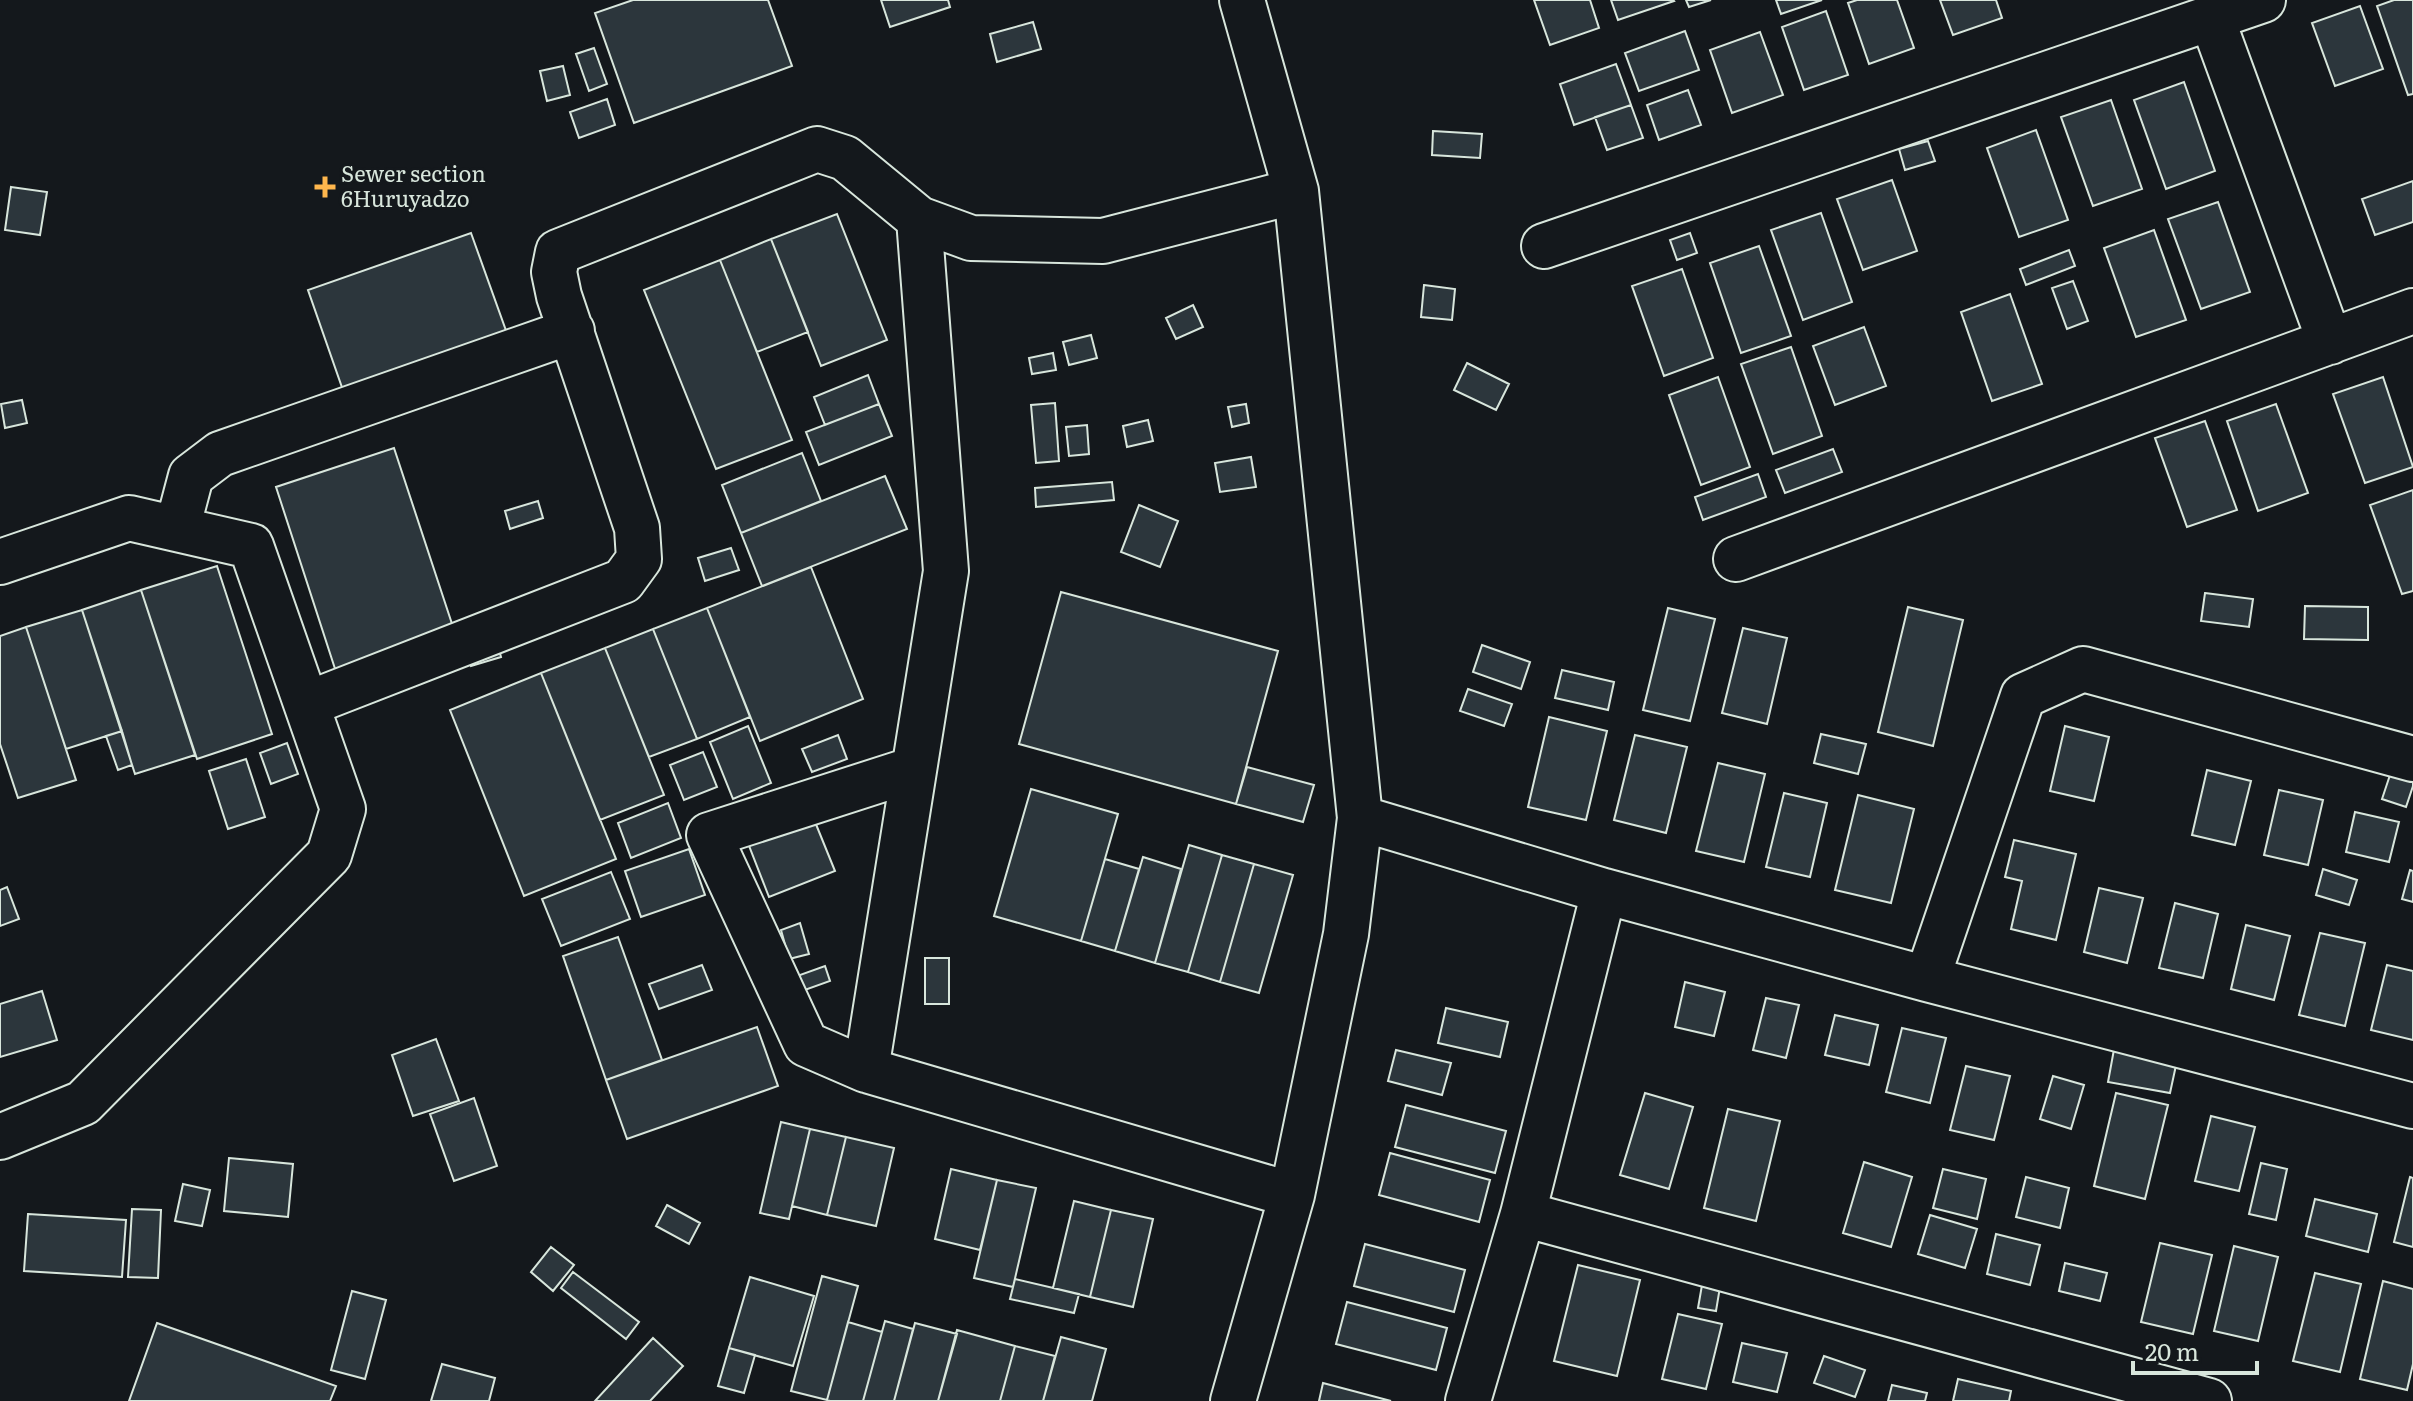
<svg xmlns="http://www.w3.org/2000/svg" width="2413" height="1401" font-family="Literata,serif">
	<style>
		.building { fill: #2c363c; stroke: #d8e6dc; stroke-width: 2 }
		.lines { fill: none; stroke-linecap: round; stroke-linejoin: round }
		.minor-casing { stroke: #d8e6dc; stroke-width: 48 }
		.minor { stroke: #14181c; stroke-width: 44 }
		.poi-dot { fill: #ffb74d; stroke: #14181c; stroke-width: 3 }
		.labels { text-anchor: middle; stroke-width: 6; stroke-linejoin: round; paint-order: stroke }
		.poi-label { font-size: 22px; fill: #d8e6dc; stroke: #14181c; text-anchor: start }
	</style>
	<rect width="100%" height="100%" fill="#14181c"/>
	<path class="building" d="M633 0H768L792 66 634 123 595 13Z
		M881 0H948L950 7 890 27Z
		M1534 0H1590L1599 28 1550 45Z
		M1611 0H1673L1674 1 1618 20Z
		M1686 0H1711L1689 7Z
		M1776 0H1822L1781 14Z
		M1857 0H1897L1914 48 1869 64 1848 3Z
		M1940 0H1996L2002 18 1953 35Z
		M2394 0H2413V94L2408 95 2377 6Z
		M2360 6 2383 69 2335 86 2312 23Z
		M1826 11 1848 75 1804 90 1782 27Z
		M1033 22 1041 49 997 62 990 34Z
		M1685 31 1699 70 1639 91 1625 53Z
		M1760 32 1783 95 1732 113 1710 50Z
		M594 48 607 84 589 91 576 54Z
		M1616 64 1631 105 1574 125 1560 84Z
		M563 66 570 95 547 101 540 71Z
		M2184 82 2215 171 2166 189 2134 100Z
		M1688 90 1701 125 1659 140 1647 105Z
		M607 99 615 125 579 138 570 112Z
		M2111 100 2142 189 2093 206 2061 117Z
		M1631 105 1643 138 1607 150 1595 117Z
		M2036 130 2068 220 2019 237 1987 148Z
		M1433 131 1482 134 1480 158 1432 155Z
		M1928 141 1935 161 1905 170 1899 149Z
		M1892 180 1917 251 1863 270 1837 199Z
		M2413 181V222L2375 235 2362 199Z
		M11 187 47 192 40 235 5 230Z
		M2218 202 2250 292 2201 309 2168 219Z
		M1821 213 1852 302 1803 320 1771 230Z
		M837 214 887 340 821 366 771 239Z
		M2154 230 2186 320 2136 337 2104 248Z
		M471 233 509 339 345 396 308 290Z
		M1690 233 1697 253 1677 260 1670 240Z
		M771 239 808 332 757 352 720 260Z
		M1759 246 1791 336 1741 353 1710 263Z
		M2069 250 2075 266 2026 285 2020 269Z
		M720 260 792 440 716 469 644 290Z
		M1682 269 1713 358 1664 376 1632 286Z
		M2073 281 2088 321 2067 329 2052 288Z
		M1424 285 1455 289 1452 320 1421 317Z
		M2010 294 2042 384 1992 401 1961 312Z
		M1193 305 1203 327 1176 339 1166 318Z
		M1864 327 1886 386 1835 405 1813 346Z
		M1091 335 1097 358 1069 365 1063 342Z
		M1791 347 1822 436 1773 454 1741 364Z
		M1053 353 1056 370 1032 374 1029 358Z
		M1467 363 1509 384 1496 410 1454 390Z
		M868 375 879 404 825 425 814 397Z
		M1718 377 1750 467 1701 485 1669 395Z
		M2383 377 2413 467 2365 483 2333 394Z
		M22 400 27 423 5 428 1 404Z
		M1055 403 1059 461 1036 463 1031 405Z
		M879 404 892 436 819 465 806 432Z
		M1246 404 1249 423 1232 427 1228 407Z
		M2276 404 2308 493 2258 511 2227 421Z
		M1148 420 1153 441 1127 447 1123 426Z
		M2205 421 2237 510 2187 527 2155 438Z
		M1087 425 1089 454 1069 456 1066 427Z
		M394 448 457 639 338 678 276 487Z
		M1833 449 1842 472 1785 493 1776 470Z
		M802 453 821 501 741 533 722 485Z
		M1251 457 1256 487 1220 492 1215 463Z
		M1758 474 1766 497 1703 520 1695 497Z
		M885 476 907 529 762 586 741 533Z
		M1112 482 1114 500 1036 507 1035 488Z
		M2413 490V591L2402 594 2370 505Z
		M538 501 543 518 510 529 505 511Z
		M1139 505 1178 521 1160 567 1121 552Z
		M731 548 739 570 705 581 698 558Z
		M217 566 272 734 197 759 141 590Z
		M811 567 863 699 760 741 707 608Z
		M141 590 195 755 135 774 82 610Z
		M1061 592 1278 651 1236 804 1019 744Z
		M2205 593 2253 599 2249 627 2201 621Z
		M2305 606 2368 607V640L2304 639Z
		M1908 607 1963 620 1933 746 1878 732Z
		M707 608 750 717 697 739 653 629Z
		M1668 608 1715 619 1690 721 1643 710Z
		M82 610 122 731 66 749 26 627Z
		M26 627 76 780 18 798 0 744V636Z
		M1743 628 1787 638 1767 724 1722 713Z
		M653 629 697 739 649 757 605 648Z
		M496 638 501 657 471 666 465 647Z
		M1482 645 1530 662 1521 689 1473 672Z
		M605 648 664 795 600 820 541 673Z
		M1562 670 1614 682 1608 710 1555 698Z
		M541 673 616 859 524 896 450 710Z
		M1468 689 1512 704 1504 726 1460 711Z
		M1549 717 1607 731 1586 820 1528 807Z
		M748 726 771 783 733 799 710 742Z
		M2065 726 2109 737 2094 801 2050 791Z
		M122 731 132 765 118 770 106 736Z
		M1821 734 1866 744 1858 774 1814 763Z
		M838 735 847 759 812 772 802 749Z
		M1635 735 1687 747 1666 833 1614 820Z
		M287 743 298 774 271 784 260 753Z
		M703 752 717 787 684 800 670 765Z
		M246 759 265 817 228 829 209 771Z
		M1718 763 1765 774 1744 862 1696 851Z
		M1247 767 1314 785 1303 822 1236 804Z
		M2392 769 2413 776V786L2406 807 2382 799Z
		M2207 770 2251 781 2235 845 2192 835Z
		M1031 789 1118 814 1081 941 994 916Z
		M2279 790 2323 800 2308 865 2264 855Z
		M1784 793 1827 803 1810 877 1766 867Z
		M1858 795 1914 809 1891 903 1835 890Z
		M668 803 681 838 631 858 618 823Z
		M811 812 835 871 769 897 746 838Z
		M2355 812 2399 822 2389 862 2346 852Z
		M2014 840 2076 854 2056 940 2011 929 2022 881 2005 877Z
		M1189 845 1222 855 1188 972 1155 963Z
		M689 849 705 895 641 917 625 871Z
		M1222 855 1254 864 1220 982 1188 972Z
		M1143 857 1181 869 1155 963 1115 951Z
		M1105 859 1139 869 1115 951 1081 941Z
		M1254 864 1293 875 1259 993 1220 982Z
		M2323 869 2357 880 2349 905 2316 895Z
		M2410 870 2413 871V902L2402 899Z
		M611 872 630 919 561 946 542 899Z
		M7 887 19 919 0 926V890Z
		M2099 888 2143 898 2127 963 2084 952Z
		M2175 903 2218 914 2203 978 2159 968Z
		M800 923 809 954 789 959 781 930Z
		M2246 925 2290 936 2274 1000 2231 989Z
		M2320 933 2365 943 2345 1026 2299 1015Z
		M618 937 662 1060 606 1080 563 956Z
		M925 958H949V1004H925Z
		M702 965 712 990 659 1009 649 984Z
		M2387 965 2413 971V1040L2371 1030Z
		M825 966 830 981 802 991 797 976Z
		M1685 982 1725 992 1714 1036 1675 1027Z
		M42 991 57 1040 0 1057V1004Z
		M1766 998 1799 1005 1786 1058 1753 1050Z
		M1446 1008 1508 1022 1500 1057 1438 1043Z
		M1835 1015 1878 1025 1869 1065 1825 1055Z
		M757 1027 778 1086 627 1139 606 1080Z
		M1902 1028 1946 1038 1930 1103 1886 1092Z
		M436 1039 459 1101 413 1116 392 1055Z
		M2115 1044 2178 1056 2170 1093 2108 1082Z
		M1396 1050 1451 1063 1442 1095 1388 1081Z
		M1966 1066 2010 1076 1994 1140 1950 1130Z
		M2053 1076 2084 1085 2071 1129 2040 1119Z
		M1645 1093 1693 1107 1669 1189 1620 1175Z
		M2116 1093 2168 1105 2145 1199 2094 1186Z
		M474 1098 497 1166 454 1181 430 1114Z
		M1406 1105 1506 1131 1495 1173 1395 1147Z
		M1728 1109 1780 1121 1756 1221 1704 1208Z
		M2211 1116 2255 1127 2239 1191 2195 1181Z
		M781 1122 810 1129 789 1219 760 1213Z
		M810 1129 846 1137 827 1215 792 1206Z
		M846 1137 894 1148 876 1226 827 1215Z
		M1390 1153 1490 1180 1479 1222 1379 1195Z
		M229 1158 293 1164 288 1217 224 1211Z
		M1864 1162 1912 1177 1891 1247 1843 1233Z
		M2261 1163 2287 1169 2276 1220 2249 1214Z
		M951 1169 997 1180 980 1250 935 1239Z
		M1943 1169 1986 1179 1977 1219 1933 1208Z
		M2026 1177 2069 1188 2060 1228 2016 1217Z
		M2410 1177 2413 1178V1247L2394 1242Z
		M997 1180 1036 1188 1013 1287 974 1278Z
		M183 1184 210 1190 202 1226 175 1221Z
		M2315 1199 2377 1214 2368 1252 2306 1236Z
		M1074 1201 1111 1210 1090 1297 1053 1288Z
		M667 1205 700 1223 689 1244 656 1226Z
		M132 1209 161 1210 158 1278 128 1277Z
		M1111 1210 1153 1219 1133 1307 1090 1297Z
		M28 1214 126 1220 122 1277 24 1271Z
		M1930 1215 1977 1229 1965 1268 1918 1254Z
		M1996 1234 2040 1245 2030 1285 1987 1274Z
		M2160 1243 2212 1255 2193 1334 2141 1322Z
		M1365 1244 1465 1270 1454 1312 1354 1286Z
		M2234 1246 2278 1257 2258 1341 2214 1331Z
		M551 1247 574 1265 553 1291 531 1272Z
		M2065 1263 2107 1273 2100 1301 2059 1291Z
		M1578 1265 1640 1280 1617 1376 1554 1361Z
		M573 1272 639 1322 626 1339 561 1288Z
		M2315 1273 2361 1284 2340 1372 2293 1361Z
		M822 1276 858 1286 827 1400 791 1391Z
		M750 1277 814 1296 793 1366 729 1348Z
		M1015 1279 1079 1294 1074 1313 1010 1299Z
		M2383 1281 2413 1289V1364L2407 1390 2360 1379Z
		M1702 1285 1720 1287 1716 1311 1698 1308Z
		M352 1291 386 1300 365 1379 331 1370Z
		M1347 1302 1447 1328 1436 1370 1336 1344Z
		M1678 1314 1722 1324 1706 1389 1662 1379Z
		M885 1321 913 1329 894 1401H863Z
		M848 1322 882 1332 863 1401H830L827 1400Z
		M157 1323 336 1386 330 1401H129Z
		M915 1323 957 1334 938 1401H894Z
		M957 1330 1015 1346 1000 1401H938Z
		M1061 1337 1106 1349 1092 1401H1043Z
		M653 1338 683 1366 650 1401H595Z
		M1742 1343 1787 1353 1777 1392 1733 1382Z
		M1015 1346 1055 1356 1043 1401H1000Z
		M729 1348 755 1355 744 1393 718 1386Z
		M1824 1356 1865 1370 1855 1397 1814 1383Z
		M442 1364 495 1378 489 1401H431Z
		M1958 1379 2011 1391 2009 1401H1953Z
		M1323 1383 1391 1401H1319Z
		M1892 1385 1927 1393 1925 1401H1888Z"/>
	<g class="lines">
		<defs>
			<path id="minor" d="M2212 19 2330 342
				M919 219 946 571 866 1070 1292 1195
				M1544 246 2263 0
				M177 529 191 476 220 454 572 331
				M1736 559 2413 311
				M0 562 129 518 251 546 343 809 329 855 83 1103 0 1137
				M307 704 623 581 639 559 637 528 559 296 554 272 558 252 817 149 845 158 919 219 971 238 1103 241 1296 191
				M1360 818 1604 891 1927 979 2413 1106
				M1927 979 2023 696 2083 669 2413 759
				M866 1070 806 1044 709 835 914 769
				M1523 1214 2209 1401
				M1233 1401 1292 1195 1346 934 1360 818 1296 191 1242 0
				M1468 1401 1523 1214 1604 891"/>
		</defs>
		<use href="#minor" class="minor-casing"/>
		<use href="#minor" class="minor"/>
	</g>
	<path class="poi-dot" d="M321 175h8v8h8v8h-8v8h-8v-8h-8v-8h8z"/>
	<g class="labels">
		<g class="poi-label">
			<text x="341" y="182">Sewer section<tspan x="341" dy="25">6Huruyadzo</tspan></text>
		</g>
	</g>
	<path d="M2133 1361v12h124v-12" fill="none" stroke="#d8e6dc" stroke-width="4"/>
	<text x="2145" y="1361" font-size="24" fill="#d8e6dc" stroke="#14181c" stroke-width="6" paint-order="stroke">20 m</text>
</svg>
